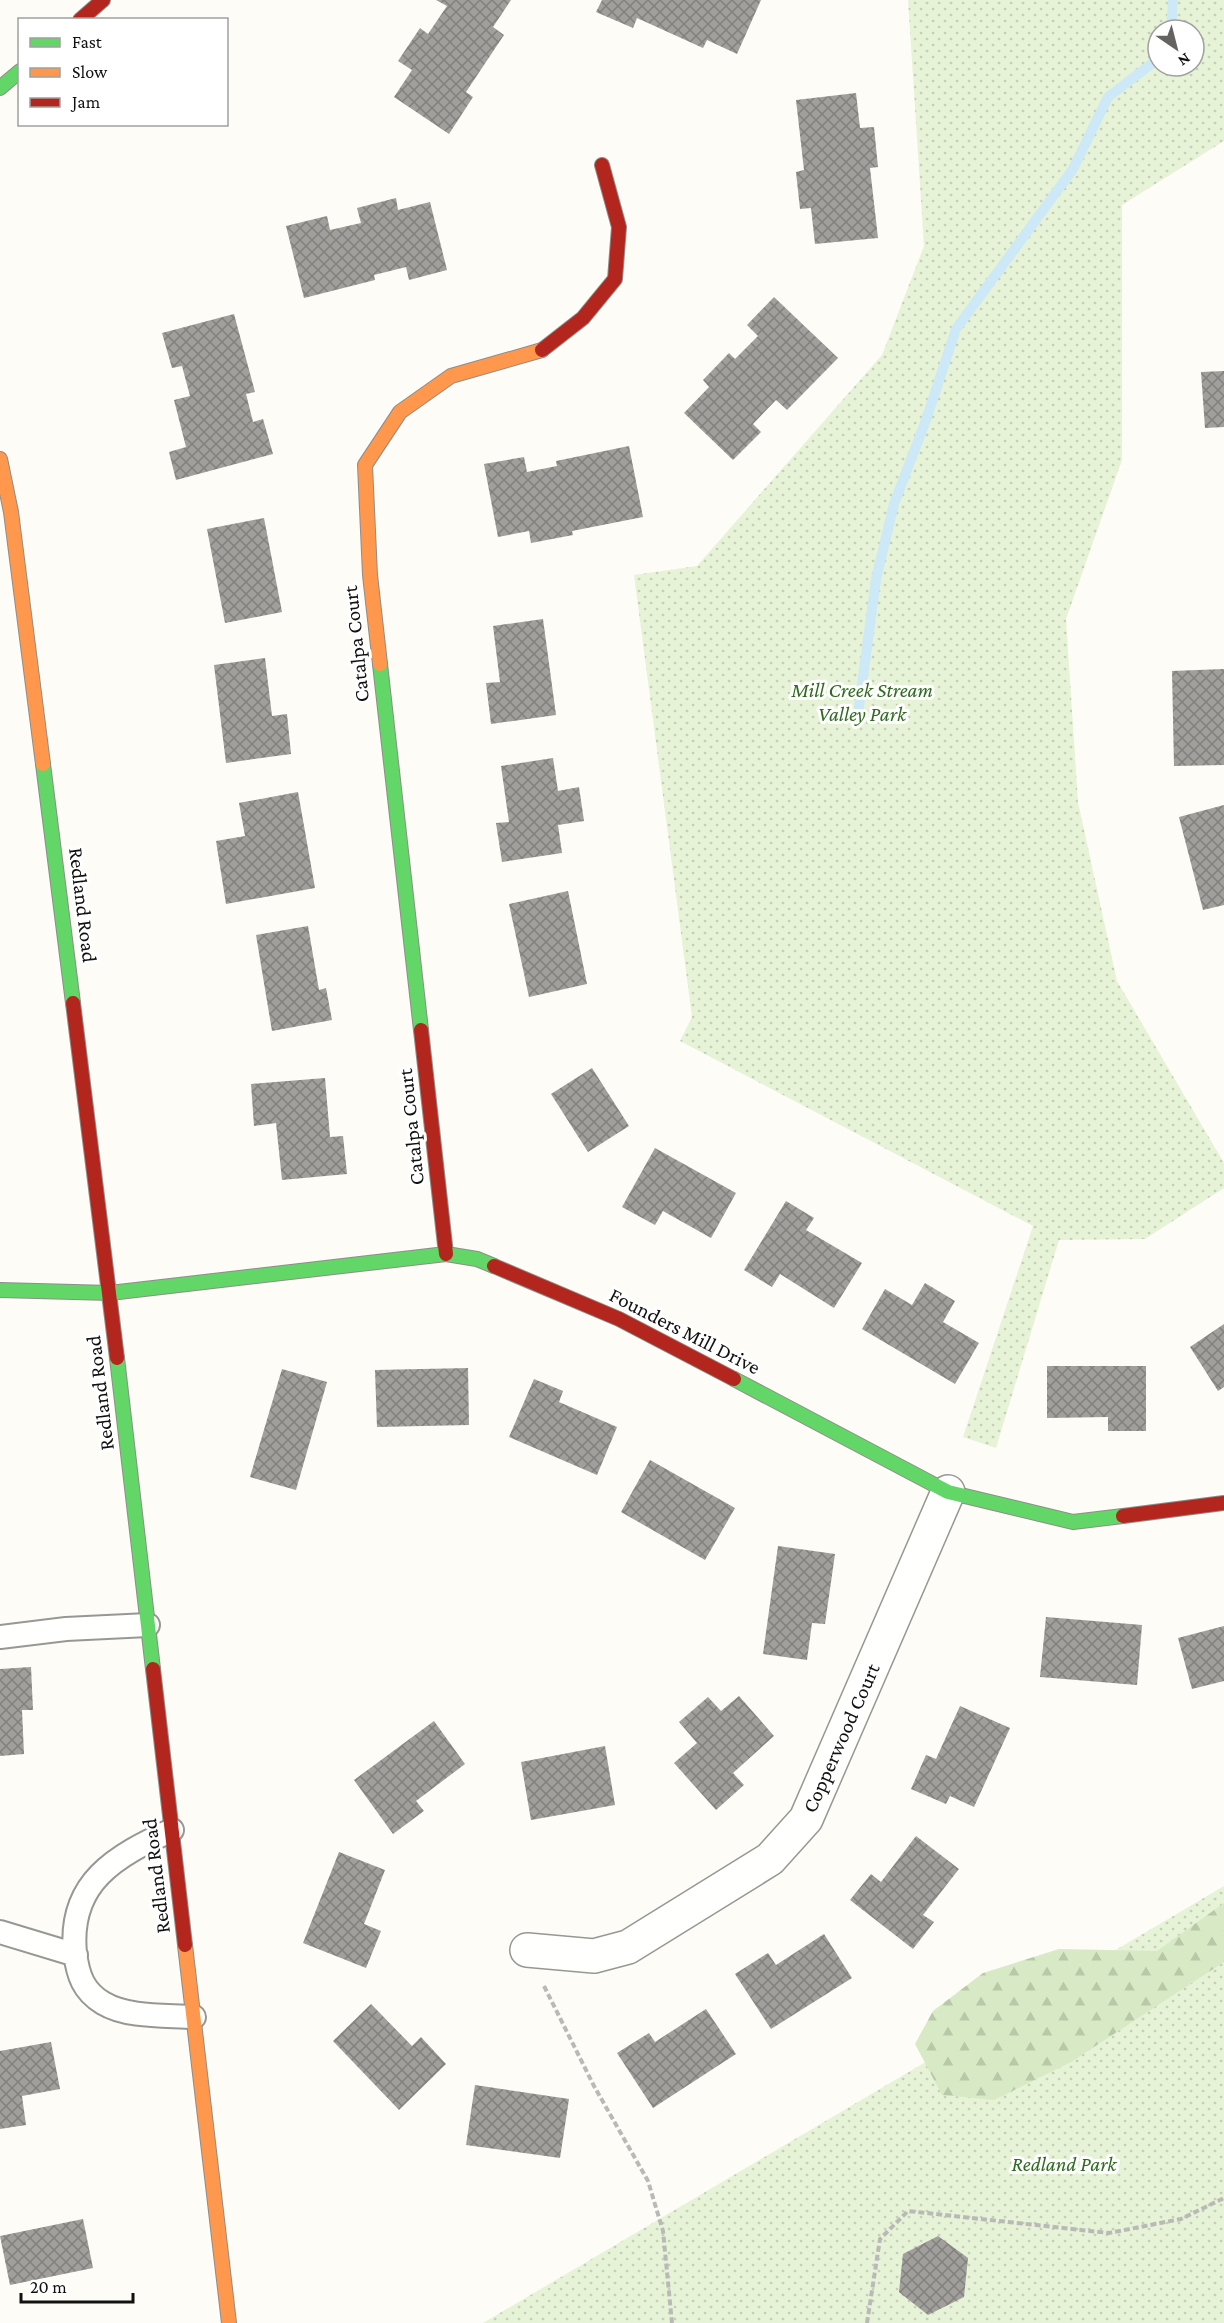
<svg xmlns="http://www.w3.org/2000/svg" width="1224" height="2323" font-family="'Crimson Pro',serif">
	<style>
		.green { fill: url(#green-dots); fill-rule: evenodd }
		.forest { fill: url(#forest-firs) }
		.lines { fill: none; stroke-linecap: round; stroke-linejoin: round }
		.stream { stroke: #cde8f7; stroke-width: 10 }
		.building { fill: url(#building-cross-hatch) }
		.lane-casing { stroke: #979795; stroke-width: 26 }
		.street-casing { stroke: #979795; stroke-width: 36 }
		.fast-casing { stroke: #8e8d8b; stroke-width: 16 }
		.slow-casing { stroke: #8e8d8b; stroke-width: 16 }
		.jam-casing { stroke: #8e8d8b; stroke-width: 16 }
		.path { stroke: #b9b9b8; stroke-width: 4; stroke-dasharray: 6 3; stroke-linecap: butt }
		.lane { stroke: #fffffe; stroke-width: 22 }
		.street { stroke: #fffffe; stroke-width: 33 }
		.fast { stroke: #63d668; stroke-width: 14 }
		.slow { stroke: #ff974d; stroke-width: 14 }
		.jam { stroke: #b3261e; stroke-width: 14 }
		.labels { text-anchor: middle; stroke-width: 6; stroke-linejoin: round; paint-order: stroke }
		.street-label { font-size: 21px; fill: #111; stroke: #fff }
		.park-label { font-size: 21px; font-style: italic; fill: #2f6b1f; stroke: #fff }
	</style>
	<defs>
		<pattern id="green-dots" width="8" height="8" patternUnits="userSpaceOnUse" patternTransform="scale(1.5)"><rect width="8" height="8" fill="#e7f3d7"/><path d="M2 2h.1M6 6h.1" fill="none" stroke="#c5cfb8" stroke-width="1.8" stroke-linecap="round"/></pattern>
		<pattern id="forest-firs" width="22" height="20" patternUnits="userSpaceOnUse" patternTransform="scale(1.5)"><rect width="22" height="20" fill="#d8eac5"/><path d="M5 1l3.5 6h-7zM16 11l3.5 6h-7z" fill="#b8c8a8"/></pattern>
		<pattern id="building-cross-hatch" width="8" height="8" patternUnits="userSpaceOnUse" patternTransform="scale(1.5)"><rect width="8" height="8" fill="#a19f9c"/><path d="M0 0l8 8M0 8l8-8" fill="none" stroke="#82807e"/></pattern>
	</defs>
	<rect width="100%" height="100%" fill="#fdfcf7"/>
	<path class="green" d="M908 0H1224V141L1122 205V460L1066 619 1078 802 1117 981 1224 1163V1188L1145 1239 1059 1240 996 1448 963 1437 1033 1226 680 1041 692 1017 634 575 697 566 882 355 924 246ZM1158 30H1194V66H1158Z
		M1224 1886V2323H483Z"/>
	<path class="forest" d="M1224 1903V1962L1071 2062 994 2100 942 2095 915 2044 933 2011 983 1973 1059 1949 1157 1951Z"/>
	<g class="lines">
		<path class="stream" d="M1171 30 1173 0
			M859 707 876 579 894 504 926 420 956 329 1073 169 1108 97 1158 59"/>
	</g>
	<path class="building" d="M436 0H511L493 27 504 35 466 92 473 97 449 134 394 97 412 70 398 61 420 28 428 34 447 6Z
		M602 0H761L737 54 707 40 703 48 637 18 633 28 596 12Z
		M856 93 860 128 874 127 878 167 870 168 878 238 815 244 811 208 800 209 796 172 804 170 796 100Z
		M396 198 398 210 430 202 447 270 409 280 406 267 374 275 375 280 304 298 286 226 327 216 330 230 361 223 357 208Z
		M774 297 838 358 787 410 776 400 753 424 761 432 733 460 684 413 709 387 703 380 729 353 735 359 758 336 747 325Z
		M234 314 255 392 246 394 253 422 263 419 273 454 176 480 169 452 186 447 174 400 190 396 182 366 172 368 162 333Z
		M1224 371V427L1205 428 1201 372Z
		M629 446 643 517 572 531 573 535 531 543 529 531 498 537 484 464 524 457 527 472 557 466 556 461Z
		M264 518 282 612 225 623 207 529Z
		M543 619 556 715 491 724 486 683 500 682 493 626Z
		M265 658 272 716 287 714 291 754 226 763 214 665Z
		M1224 669V765L1174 766 1172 671Z
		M553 758 558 791 579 787 584 821 558 825 562 853 502 862 496 823 509 822 501 766Z
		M298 792 315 888 226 904 216 841 245 836 239 803Z
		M1224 805V905L1203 910 1179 817Z
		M568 891 587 984 529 997 509 904Z
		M308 926 319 990 326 988 332 1020 272 1031 256 935Z
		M592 1068 629 1126 588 1152 551 1094Z
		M325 1078 330 1137 343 1136 347 1174 282 1180 276 1123 254 1126 251 1084Z
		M655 1148 736 1193 711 1238 663 1211 655 1225 622 1207Z
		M786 1201 814 1218 806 1230 862 1263 834 1308 780 1274 772 1287 744 1270Z
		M925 1283 955 1301 943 1322 979 1343 955 1384 862 1329 885 1289 912 1305Z
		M1224 1324V1387L1218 1391 1190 1347Z
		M1047 1366H1146V1431H1108V1417L1047 1418Z
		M468 1368 469 1425 377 1427 375 1370Z
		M282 1369 327 1382 296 1490 250 1477Z
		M534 1379 563 1391 559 1402 617 1427 597 1475 509 1437Z
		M650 1460 735 1508 705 1560 621 1512Z
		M778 1546 835 1554 825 1624 812 1623 807 1660 763 1654Z
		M1046 1617 1142 1625 1137 1685 1040 1677Z
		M1224 1626V1681L1192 1689 1178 1638Z
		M31 1667 33 1710H22L24 1754 0 1756V1669Z
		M739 1696 774 1736 733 1773 744 1785 716 1810 674 1763 697 1743 679 1722 708 1697 721 1711Z
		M960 1706 1010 1728 974 1807 950 1796 946 1804 911 1789 926 1755 936 1759Z
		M434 1721 465 1764 416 1801 424 1811 393 1834 354 1780Z
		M605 1746 615 1805 531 1820 521 1762Z
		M916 1836 959 1869 923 1915 934 1922 913 1949 850 1900 871 1874 881 1882Z
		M339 1852 385 1870 364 1924 381 1931 366 1968 303 1943Z
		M824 1934 852 1978 771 2029 735 1974 768 1953 776 1965Z
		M371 2004 412 2046 421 2037 446 2064 399 2110 333 2041Z
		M706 2009 736 2054 653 2108 617 2053 649 2033 655 2042Z
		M51 2042 60 2089 22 2096 26 2125 0 2129V2051Z
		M475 2085 569 2099 560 2158 466 2145Z
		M83 2219 93 2268 10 2285 0 2236Z
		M938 2236 968 2258 964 2297 928 2315 899 2292 903 2254Z"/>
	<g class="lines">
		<defs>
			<path id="lane" d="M0 1637 66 1629 148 1625
				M172 1830C116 1856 68 1882 75 1953 78 1975 83 1991 103 2003 128 2018 166 2015 194 2017
				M0 1932 76 1955"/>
			<path id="street" d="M527 1950 594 1956 628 1947 770 1859 806 1819 948 1492"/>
			<path id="fast" d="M0 88 20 71
				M380 664 421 1030
				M43 764 73 1003
				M0 1290 110 1293 446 1254 477 1259 494 1266
				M117 1358 153 1669
				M734 1379 948 1492 1073 1522 1123 1516"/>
			<path id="slow" d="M0 459 11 512 43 764
				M380 664 370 575 365 465 400 412 451 376 542 350
				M185 1945 229 2323"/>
			<path id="jam" d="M80 20 103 0
				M542 350 583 318 615 279 619 227 602 165
				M73 1003 117 1358
				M421 1030 446 1254
				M494 1266 619 1319 734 1379
				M1123 1516 1224 1503
				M153 1669 185 1945"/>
		</defs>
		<use href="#lane" class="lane-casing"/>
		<use href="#street" class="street-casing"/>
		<use href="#fast" class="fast-casing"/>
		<use href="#slow" class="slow-casing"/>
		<use href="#jam" class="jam-casing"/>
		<path class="path" d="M544 1986 594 2086 648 2181 663 2231 672 2323
			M867 2323 880 2239 908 2211 1109 2233 1181 2219 1224 2198"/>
		<use href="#lane" class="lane"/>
		<use href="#street" class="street"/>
		<use href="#fast" class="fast"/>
		<use href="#slow" class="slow"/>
		<use href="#jam" class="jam"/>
	</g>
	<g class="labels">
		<g class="street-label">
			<text transform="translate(356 644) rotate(-96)" y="7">Catalpa Court</text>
			<text transform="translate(83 905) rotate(83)" y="7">Redland Road</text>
			<text transform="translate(411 1127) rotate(-96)" y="7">Catalpa Court</text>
			<text transform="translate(685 1331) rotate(27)" y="7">Founders Mill Drive</text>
			<text transform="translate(100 1393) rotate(-97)" y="7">Redland Road</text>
			<text transform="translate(841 1738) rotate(-66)" y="7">Copperwood Court</text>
			<text transform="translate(156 1876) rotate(-97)" y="7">Redland Road</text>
		</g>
		<g class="park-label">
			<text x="862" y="697">Mill Creek Stream<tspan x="862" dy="24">Valley Park</tspan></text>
			<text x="1064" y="2171">Redland Park</text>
		</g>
	</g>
	<rect x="18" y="18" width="210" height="108" fill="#ffffff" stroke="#a0a0a0" stroke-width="1.5"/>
	<rect x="30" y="38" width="30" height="9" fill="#63d668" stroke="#a0a0a0" stroke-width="1.5"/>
	<text x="72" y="48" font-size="18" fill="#111111">Fast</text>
	<rect x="30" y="68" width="30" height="9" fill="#ff974d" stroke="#a0a0a0" stroke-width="1.5"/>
	<text x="72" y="78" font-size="18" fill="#111111">Slow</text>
	<rect x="30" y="98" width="30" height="9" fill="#b3261e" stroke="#a0a0a0" stroke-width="1.5"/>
	<text x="72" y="108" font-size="18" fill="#111111">Jam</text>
	<g transform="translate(1176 48) rotate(145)"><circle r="28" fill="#ffffff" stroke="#a0a0a0" stroke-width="1.5"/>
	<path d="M0-4.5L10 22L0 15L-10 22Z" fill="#646362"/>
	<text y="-9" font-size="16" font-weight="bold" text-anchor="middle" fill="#111111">N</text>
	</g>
	<path d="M21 2293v9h112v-9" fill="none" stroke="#111111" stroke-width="3"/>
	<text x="30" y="2293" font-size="18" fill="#111111" stroke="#ffffff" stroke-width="4.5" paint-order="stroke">20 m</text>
</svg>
